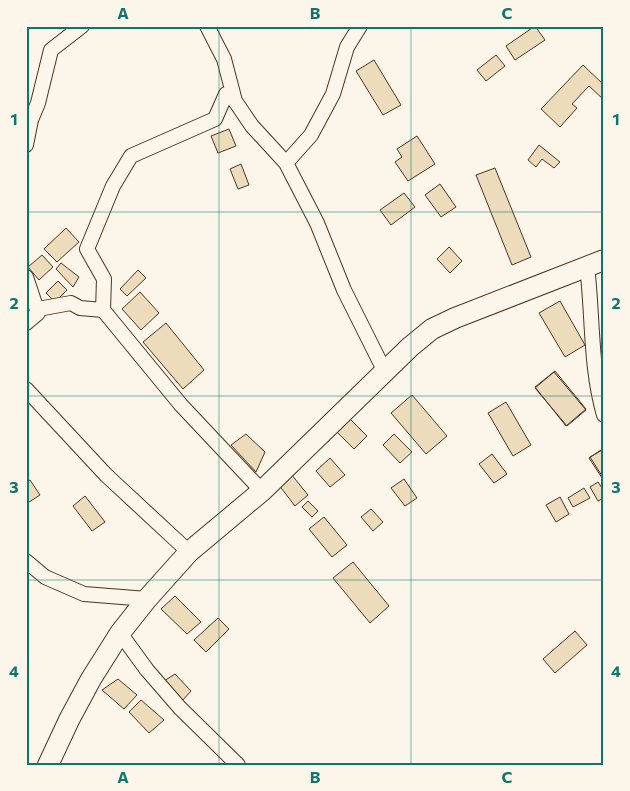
<svg xmlns="http://www.w3.org/2000/svg" width="630" height="791" font-family="Commissioner,sans-serif">
	<style>
		.building { fill: #ecdcbc; stroke: #4a3520 }
		.lines { fill: none; stroke-linecap: round; stroke-linejoin: round }
		.street-casing { stroke: #4a3520; stroke-width: 16 }
		.secondary-casing { stroke: #4a3520; stroke-width: 22 }
		.street { stroke: #fbf6e9; stroke-width: 14 }
		.secondary { stroke: #fbf6e9; stroke-width: 20 }
		.grid { fill: none; stroke: #0f766e; stroke-width: 1; stroke-opacity: 0.55 }
		.neatline { fill: none; stroke: #0f766e; stroke-width: 2 }
		.grid-label { font-size: 16px; text-anchor: middle; font-weight: bold; fill: #0f766e }
	</style>
	<rect width="100%" height="100%" fill="#fbf6e9"/>
	<path class="building" d="M535 26 545 40 515 60 506 46Z
		M496 55 505 66 486 81 477 70Z
		M374 60 401 105 383 115 356 71Z
		M583 65 604 85V100L589 86 572 104 577 108 560 127 541 109Z
		M229 129 236 146 218 153 211 136Z
		M417 136 435 164 408 181 395 162 402 157 397 149Z
		M539 145 560 162 554 168 542 159 536 167 528 160Z
		M241 164 249 185 238 189 230 169Z
		M495 168 531 257 512 265 476 175Z
		M440 184 456 207 441 217 425 195Z
		M404 193 415 207 391 225 380 210Z
		M66 228 79 242 57 262 44 249Z
		M449 247 462 261 450 273 437 259Z
		M42 255 53 267 39 280 28 267Z
		M61 263 79 277 73 287 56 269Z
		M138 270 146 278 127 296 120 289Z
		M58 281 67 290 55 302 46 293Z
		M140 292 159 313 141 330 122 309Z
		M560 301 585 345 565 357 539 313Z
		M166 323 204 370 183 389 143 342Z
		M555 371 586 409 566 426 535 387Z
		M554 372 586 410 567 426 535 388Z
		M412 395 447 436 426 454 391 413Z
		M506 402 531 445 513 456 488 413Z
		M350 419 367 436 354 449 337 432Z
		M246 434 265 452 256 472 231 445Z
		M394 434 412 452 400 463 383 445Z
		M604 448V481L589 458Z
		M604 449V479L590 457Z
		M492 454 507 474 494 483 479 464Z
		M330 458 345 475 330 487 316 471Z
		M291 474 308 495 295 506 278 484Z
		M404 479 417 498 405 506 391 488Z
		M30 480 40 495 26 504V482Z
		M598 482 604 491V498L598 501 590 487Z
		M584 488 590 498 573 507 568 498Z
		M85 496 105 522 92 531 73 506Z
		M560 497 569 514 556 522 546 505Z
		M308 501 318 511 312 517 302 507Z
		M371 509 383 522 373 531 361 517Z
		M324 517 347 545 332 557 309 529Z
		M353 562 389 606 370 623 333 578Z
		M175 596 201 622 187 634 161 609Z
		M218 618 229 629 206 652 194 640Z
		M575 631 587 645 555 673 543 659Z
		M175 674 191 691 182 701 164 681Z
		M118 679 137 695 124 709 102 690Z
		M141 700 164 720 149 733 129 712Z"/>
	<g class="lines">
		<defs>
			<path id="street" d="M207 26 224 59 235 101 252 126 286 163 317 223 344 290 385 372
				M26 145 31 120 38 103 51 50 82 26
				M286 163 311 135 333 94 347 47 360 26
				M587 266C593 315 590 367 604 415
				M26 277 38 313
				M103 310 104 279 87 249 113 186 131 156 215 119 226 94
				M26 323 38 313V309L71 303 80 308 103 310 181 405 262 491
				M26 389 106 475 189 552
				M26 561 45 577 84 594 147 599
				M120 633 147 670 180 708 238 765"/>
			<path id="secondary" d="M48 765 69 720 91 679 120 633 147 599 189 552 262 491 410 347 432 329 455 318 604 260"/>
		</defs>
		<use href="#street" class="street-casing"/>
		<use href="#secondary" class="secondary-casing"/>
		<use href="#street" class="street"/>
		<use href="#secondary" class="secondary"/>
	</g>
	<path class="grid" d="M219 26V765M411 26V765M26 212H604M26 396H604M26 580H604"/>
	<rect width="630" height="791" fill="none" stroke="#fbf6e9" stroke-width="55"/>
	<rect x="28" y="28" width="574" height="736" class="neatline"/>
	<g class="grid-label">
		<text x="123" y="19">A</text>
		<text x="315" y="19">B</text>
		<text x="507" y="19">C</text>
		<text x="14" y="125">1</text>
		<text x="616" y="125">1</text>
		<text x="14" y="309">2</text>
		<text x="616" y="309">2</text>
		<text x="14" y="493">3</text>
		<text x="616" y="493">3</text>
		<text x="14" y="677">4</text>
		<text x="616" y="677">4</text>
		<text x="123" y="783">A</text>
		<text x="315" y="783">B</text>
		<text x="507" y="783">C</text>
	</g>
</svg>
